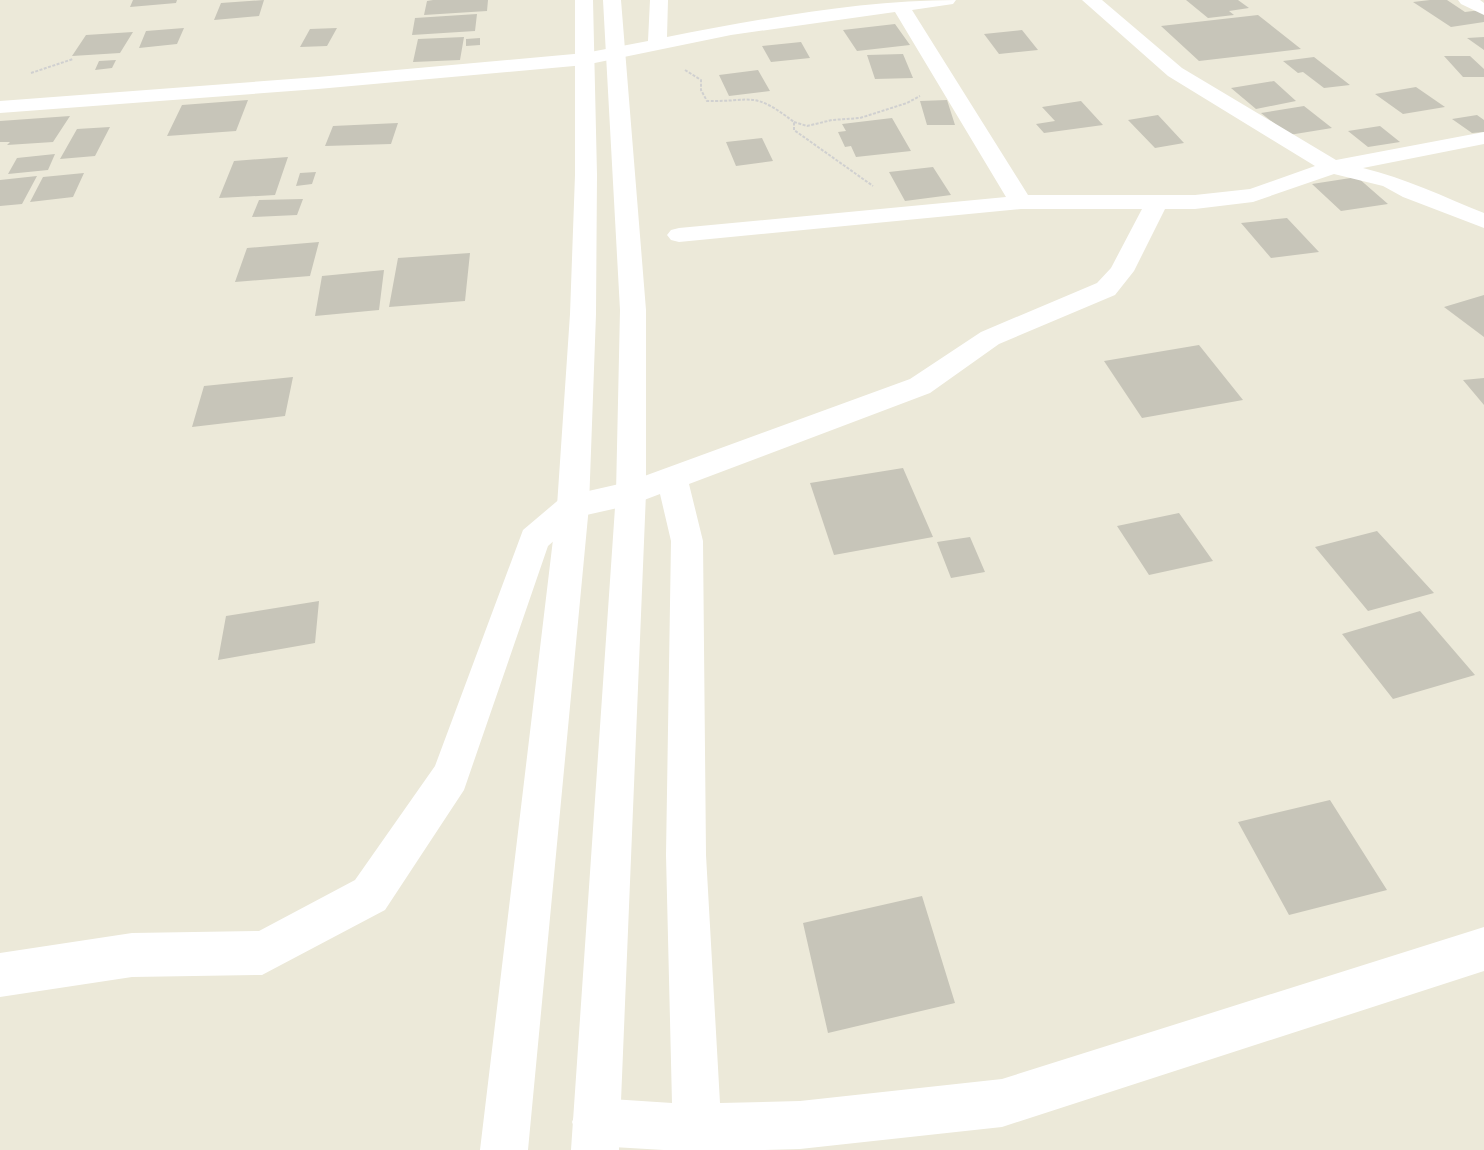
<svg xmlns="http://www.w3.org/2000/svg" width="1484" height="1150" font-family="'Nunito Sans',sans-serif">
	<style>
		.building { fill: #c7c5b9 }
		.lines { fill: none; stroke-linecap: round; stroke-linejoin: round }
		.path { stroke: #d0d0d0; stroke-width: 2; stroke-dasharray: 3 1.5; stroke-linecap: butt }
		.street { fill: #fff; fill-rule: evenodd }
		.secondary { fill: #fff; fill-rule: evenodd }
	</style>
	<rect width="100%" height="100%" fill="#ece9d9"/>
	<path class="building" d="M133 0H177L176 3 130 7Z
		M264 0 259 16 214 20 221 3Z
		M433 0H488L487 11 424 15 427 1Z
		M1186 0H1238L1249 8 1229 11 1234 15 1208 18Z
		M1430 0H1447L1465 12 1481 10 1484 12V22L1451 27 1413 2Z
		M477 14 475 31 412 35 415 18Z
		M1258 15 1301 49 1199 61 1161 26Z
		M895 24 910 45 857 51 843 30Z
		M184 28 177 44 139 48 146 31Z
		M337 28 327 46 300 47 310 29Z
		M1022 30 1038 50 999 54 984 34Z
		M133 32 120 53 72 56 86 35Z
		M464 37 460 60 413 62 418 39Z
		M1484 37V50L1467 38Z
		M480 38V45L466 46V39Z
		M801 42 810 58 771 62 762 46Z
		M903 54 913 78 875 79 867 55Z
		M1444 56H1470L1484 69V77H1463Z
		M1314 57 1350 85 1324 88 1303 72 1298 73 1283 61Z
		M116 60 112 68 95 70 99 61Z
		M758 70 770 91 729 96 719 75Z
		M1274 81 1296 101 1256 109 1231 88Z
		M1416 87 1445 107 1403 114 1375 94Z
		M248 100 236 131 167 136 182 105Z
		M947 100 955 125H927L920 101Z
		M1081 101 1103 125 1044 133 1036 124 1055 121 1042 107Z
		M1304 106 1332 128 1289 135 1261 113Z
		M1158 115 1184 143 1155 148 1128 120Z
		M1477 115 1484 120V132L1472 133 1452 119Z
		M70 116 53 142 7 145 10 142H0V121Z
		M892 118 911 151 856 157 851 146 845 147 838 132 846 131 842 124Z
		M398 123 391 144 325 146 333 126Z
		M1380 126 1400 142 1368 147 1348 131Z
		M110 127 95 156 60 159 77 129Z
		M762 138 773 161 736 166 726 142Z
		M55 154 48 170 8 174 17 158Z
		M288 157 275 195 219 198 234 161Z
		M933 167 951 195 905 201 889 172Z
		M316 172 312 184 296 186 300 173Z
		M84 173 73 197 30 202 43 177Z
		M37 176 22 204 0 206V180Z
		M1357 177 1388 204 1341 211 1312 184Z
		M303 199 297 215 252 217 259 200Z
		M1287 218 1319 252 1271 258 1241 223Z
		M319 242 310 276 235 282 247 248Z
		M470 253 465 301 389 307 398 258Z
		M384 270 379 310 315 316 322 276Z
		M1484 295V337L1444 307Z
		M1199 345 1243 400 1142 418 1104 361Z
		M293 377 285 416 192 427 204 386Z
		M1484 378V405L1463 380Z
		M903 468 933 537 834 555 810 483Z
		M1179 513 1213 561 1149 575 1117 526Z
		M1377 531 1434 593 1368 611 1315 547Z
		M970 537 985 572 951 578 937 542Z
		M319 601 315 643 218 660 226 616Z
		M1420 611 1475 675 1393 699 1342 634Z
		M1330 800 1387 890 1289 915 1238 822Z
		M922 896 955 1003 828 1033 803 923Z"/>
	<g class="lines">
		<path class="path" d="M685 70 701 80V90L707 101C754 102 752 90 794 122V130L873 186
			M31 73 73 59
			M794 122 807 126 832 120 860 118 907 103 920 96"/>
		<path class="street" d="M650 0H668L667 37C759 19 862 0 956 0L953 4 912 10 1028 195H1195L1250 189 1315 166 1168 76 1082 0H1102L1182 68 1336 160 1484 132V144L1363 168C1405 178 1444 197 1484 213V228L1403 197 1383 186 1334 174 1253 202 1195 209H1165L1134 271 1115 295 999 344 930 393 689 484 703 541 706 855 720 1103 800 1101 1002 1079 1484 927V971L1002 1127 800 1149 764 1150H664L596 1146 579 1139 572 1122 579 1105 596 1098 672 1103 666 855 671 541 660 494 631 505 582 516 548 546 464 790 385 910 262 975 132 977 0 997V953L132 933 259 931 355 880 435 766 523 530 562 497 628 482 910 379 981 332 1097 283 1111 268 1142 209H1021L679 242 671 240 667 235 671 230 679 228 1006 197 895 12 731 35 585 65 318 89 0 113V101L318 77 585 53 648 41Z
			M1458 0H1480L1484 3V15L1461 4Z"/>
		<path class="secondary" d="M575 0H593L597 175 596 314 589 506 528 1150H480L557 506 570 314 575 175Z
			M603 0H621L646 310V493L619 1150H571L616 493 620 310Z"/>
	</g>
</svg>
